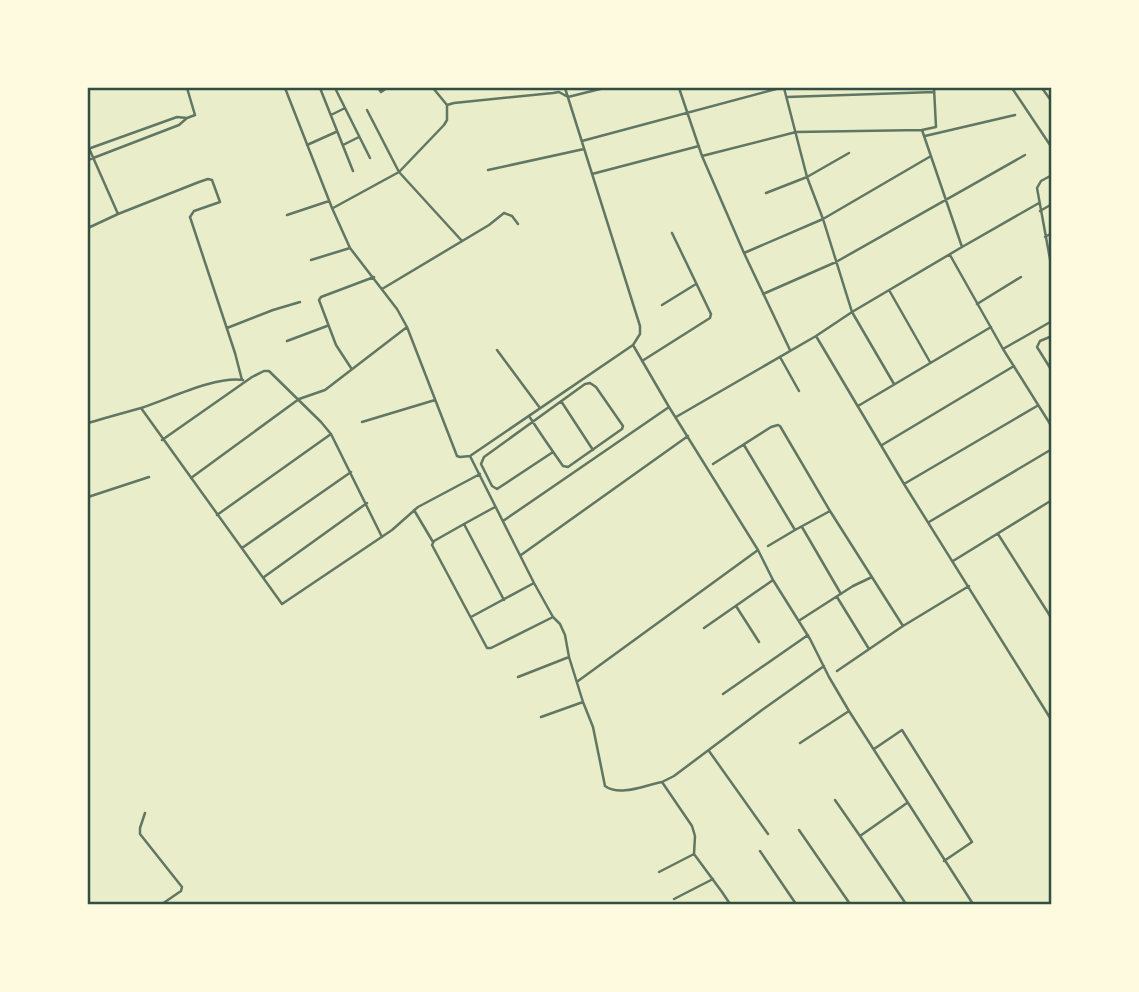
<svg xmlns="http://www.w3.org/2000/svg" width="1139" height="992" font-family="'Fira Sans Condensed',sans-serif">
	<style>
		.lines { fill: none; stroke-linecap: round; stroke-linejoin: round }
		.minor { stroke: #617663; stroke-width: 2.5 }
		.neatline { fill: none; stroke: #344e41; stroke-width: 2.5 }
	</style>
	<rect width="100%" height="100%" fill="#e9edc9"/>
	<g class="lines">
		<path class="minor" d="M285 88 332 208 350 248 397 309 407 327 457 456 460 457 470 456 633 345 640 334V326L565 88
			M320 88 353 171
			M335 88 370 158
			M378 88 381 92 387 88
			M433 88 447 105
			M679 88 702 156 744 253 790 350
			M784 88 807 177 823 219 852 312 894 384
			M1012 88 1052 148
			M1042 88 1052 102
			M568 97 604 88
			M787 97 934 92
			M367 110 399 172 462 241
			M331 115 345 108
			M922 130 962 247
			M925 136 1015 115
			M582 141 780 88
			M307 145 336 132
			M343 145 359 137
			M88 146 118 214
			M88 149 177 117 187 118
			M702 156 796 132 922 130 936 127 934 88
			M88 160 179 125 187 118 195 115 187 88
			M488 170 584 149
			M592 174 699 146
			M1052 175 1041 181 1037 188 1052 270
			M766 193 807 177 849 153
			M333 208 399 172 444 125 447 120V105L454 103 553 93 559 92 568 97
			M1040 211 1052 204
			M287 215 329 201
			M88 228 118 214 199 182 208 179 212 180 220 202 194 211 190 217 235 353 242 380
			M1045 237 1052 233
			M744 253 823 219 931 156
			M950 255 1003 349 1052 427
			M311 260 350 248
			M382 289 489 225 504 213 512 216 518 224
			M889 290 930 362
			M763 294 836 262 1025 155
			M977 304 1021 277
			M662 305 696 284
			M227 328 273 310 300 302
			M816 336 904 484 1052 721
			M1052 336 1040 341 1037 347 1052 371
			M287 341 327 326
			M633 345 669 407 758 550 773 580 810 639 829 677 849 711 973 904
			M1003 349 1052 321
			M497 350 540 408
			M780 357 799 391
			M642 361 710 318 711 314 672 233
			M351 368 336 345 319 300 321 297 374 277
			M561 401 593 450
			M858 406 991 327
			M141 408 282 604 392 530 418 507 480 474
			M529 416C540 433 551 449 563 466L568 467 622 429 623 426 596 387 590 383 585 384 484 457 481 464 492 486 497 489 553 452
			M676 417 816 336 852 312 962 247 1039 203
			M362 422 435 400
			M88 423C105 418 123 413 141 408 169 399 215 376 243 380
			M162 440 252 377 264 371H269L321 422 331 434 382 537
			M744 445 795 530 830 511
			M882 445 1014 366
			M713 464 771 427 778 425 780 426 830 511 903 626
			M191 478 299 399 325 390 407 327
			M904 484 1037 406
			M88 497 149 477
			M495 507 464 524 504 600
			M414 510 433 542
			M217 515 331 434
			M503 521 669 407
			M929 522 1052 449
			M464 524 434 541 432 545 487 648H491L553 617 534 583 470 456
			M802 527 841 594
			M998 534 1052 619
			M768 546 795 530
			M242 548 351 472
			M521 555 688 436
			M953 561 1052 500
			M264 577 367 503
			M837 597 869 649
			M736 606 759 642
			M471 617 534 583
			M553 617 560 624 565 635 569 657 583 702 593 727 605 786C620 797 645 785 662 782L692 826 695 836 694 854 722 892 730 904
			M800 620 853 586 872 577
			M704 628 773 580
			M837 671 903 626 969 586
			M518 677 569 657
			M578 681 758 550
			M723 694 808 635
			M541 717 583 702
			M800 743 849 711
			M874 749 902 730 972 842 944 861
			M709 751 768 834
			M662 782 674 776 762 710 824 666
			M835 800 860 836
			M145 813 140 828V834L182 887 181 891 162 904
			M799 830 850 904
			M760 851 796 904
			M659 872 694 854
			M674 899 713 879
			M906 904 860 836 907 803"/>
	</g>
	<rect width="1139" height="992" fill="none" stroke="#fefae0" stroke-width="178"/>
	<rect x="89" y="89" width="961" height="814" class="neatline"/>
</svg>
